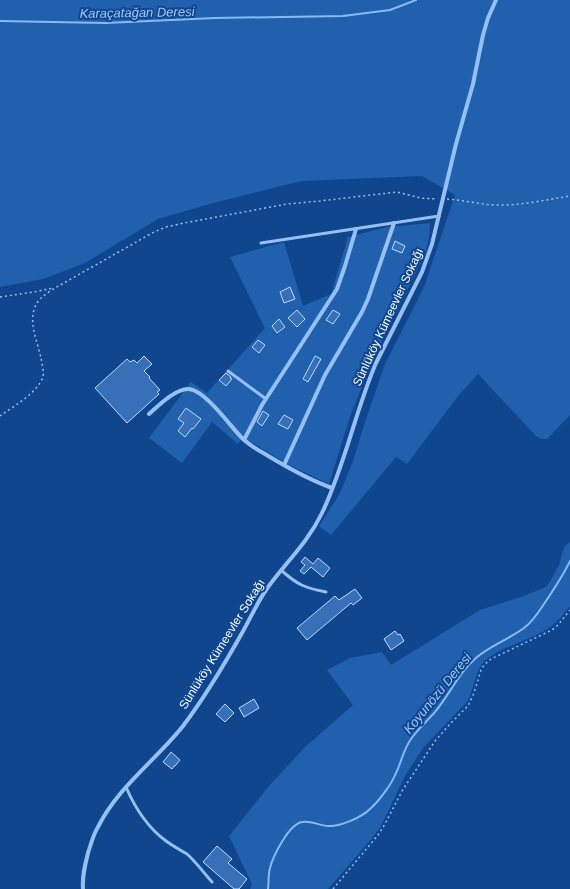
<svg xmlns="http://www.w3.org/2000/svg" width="570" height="889" font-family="Helvetica,sans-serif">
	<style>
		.green { fill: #2060ad }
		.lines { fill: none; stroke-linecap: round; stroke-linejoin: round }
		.stream { stroke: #87bbf7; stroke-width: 2 }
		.building { fill: #3770b8; stroke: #bddbfe }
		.path { stroke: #96c0f3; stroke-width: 1.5; stroke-dasharray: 2 3; stroke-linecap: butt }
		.service { stroke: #96c0f3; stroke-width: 3 }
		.minor { stroke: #96c0f3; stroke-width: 4 }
		.labels { text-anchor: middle; stroke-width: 4; stroke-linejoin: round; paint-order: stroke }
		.street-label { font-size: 12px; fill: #fff; stroke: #0f468e }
		.water-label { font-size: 13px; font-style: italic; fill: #a2cafa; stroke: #0f468e }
	</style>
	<rect width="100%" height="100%" fill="#0f468e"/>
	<path class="green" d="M0 0H570V415L547 439H541L536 436 478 374 459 395 407 464 396 457 331 535 319 526 340 493 353 461 365 422 385 364 424 287 455 195 422 176 301 181 206 205 158 219 85 263 43 279 0 287Z
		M430 223C430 237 428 247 422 260L369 368 349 420 329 484 289 465 243 437 238 444 212 422 182 463 149 438 191 382 207 393 265 328 230 257 284 242 303 306 331 294 348 237 387 227Z
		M570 542V606C563 615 555 625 544 631 529 640 491 651 482 664 476 672 473 689 469 698L466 703 423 748 405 776 380 828 367 844 328 889H250L252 884 229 836 269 786 305 747 353 705 327 670 350 658 382 652 391 665 480 610 521 597 546 587 551 580 560 563 562 553 565 546Z"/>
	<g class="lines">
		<path class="stream" d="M0 21 105 23 215 18 343 16 390 10 416 0
			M268 889C269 882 268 875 270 868 273 856 289 824 302 822 311 820 320 826 328 826 340 827 362 817 370 809 378 802 391 785 395 775 401 764 403 750 411 739 418 729 427 721 435 712 450 694 459 672 477 657 492 645 509 639 524 628 534 621 541 608 548 598 556 586 564 574 570 561"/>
	</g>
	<path class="building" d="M395 241 405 246 402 253 392 249Z
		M290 287 295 299 284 303 280 292Z
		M297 310 305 319 297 327 288 318Z
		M333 310 340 314 333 324 326 320Z
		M279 319 285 327 277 333 272 326Z
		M258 340 265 345 259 353 252 347Z
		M144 356 152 364 144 371 150 377 149 378 160 390 157 392 159 394 127 423 95 388 127 359 130 362 134 360 137 363Z
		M315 356 321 359 308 382 303 379Z
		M226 373 231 377 230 378 232 379 226 386 219 380Z
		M186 408 201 419 193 429 192 428 185 437 178 431 184 423 178 419Z
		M263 411 269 415 262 426 257 422Z
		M284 415 293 420 288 429 278 424Z
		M305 557 313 564 318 558 330 568 323 577 311 567 304 574 300 571 305 565 301 562Z
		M355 589 362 598 353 605 351 603 307 640 297 628 335 596 339 600Z
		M395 631 398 635 400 634 404 641 391 650 384 639Z
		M254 699 259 708 244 717 239 708Z
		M225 704 234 713 225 722 216 714Z
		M171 752 180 760 175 766H174L172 769 163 762Z
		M217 846 232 859 228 863 247 879 239 889H234L203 862Z"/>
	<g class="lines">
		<path class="path" d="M447 199C463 200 478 204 493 205 519 206 545 200 570 196
			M0 297 34 292 53 288
			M0 416C14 406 37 393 43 377 44 371 42 364 41 358 37 340 25 316 40 299 44 295 50 291 55 288L154 232 166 227 184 223 287 204 320 201 397 192 420 198 437 199
			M333 889 378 835 385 824 402 791 435 741 450 724 468 706 474 693 481 670 484 665 491 659 552 630 558 625 570 610"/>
		<path class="service" d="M261 243 439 216
			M228 371 266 399
			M282 571C298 585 305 588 326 592
			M126 787C135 808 147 827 166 841 173 846 180 850 187 854 196 862 204 873 212 882"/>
		<path class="minor" d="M149 414C158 406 176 388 189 389 206 391 230 426 242 438 250 446 260 451 270 457 290 469 310 480 332 488
			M244 440 262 405 337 289 345 266 356 229
			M284 465 325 375 362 312 368 299 394 223
			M83 889C82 876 85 865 88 853 91 844 93 835 98 827 118 787 156 760 183 726 205 697 224 665 242 633 250 619 257 603 266 590 285 563 307 544 322 513 345 465 355 412 376 363L422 272 432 244 456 144 473 84 483 35 488 18 496 0"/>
	</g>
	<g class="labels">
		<g class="street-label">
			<text transform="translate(388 317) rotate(-65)" y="4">Sünlüköy Kümeevler Sokağı</text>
			<text transform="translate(222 644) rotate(-58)" y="4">Sünlüköy Kümeevler Sokağı</text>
		</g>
		<g class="water-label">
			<text transform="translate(137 12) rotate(-1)" y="5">Karaçatağan Deresi</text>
			<text transform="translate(437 693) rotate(-51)" y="5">Koyunözü Deresi</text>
		</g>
	</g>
</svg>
